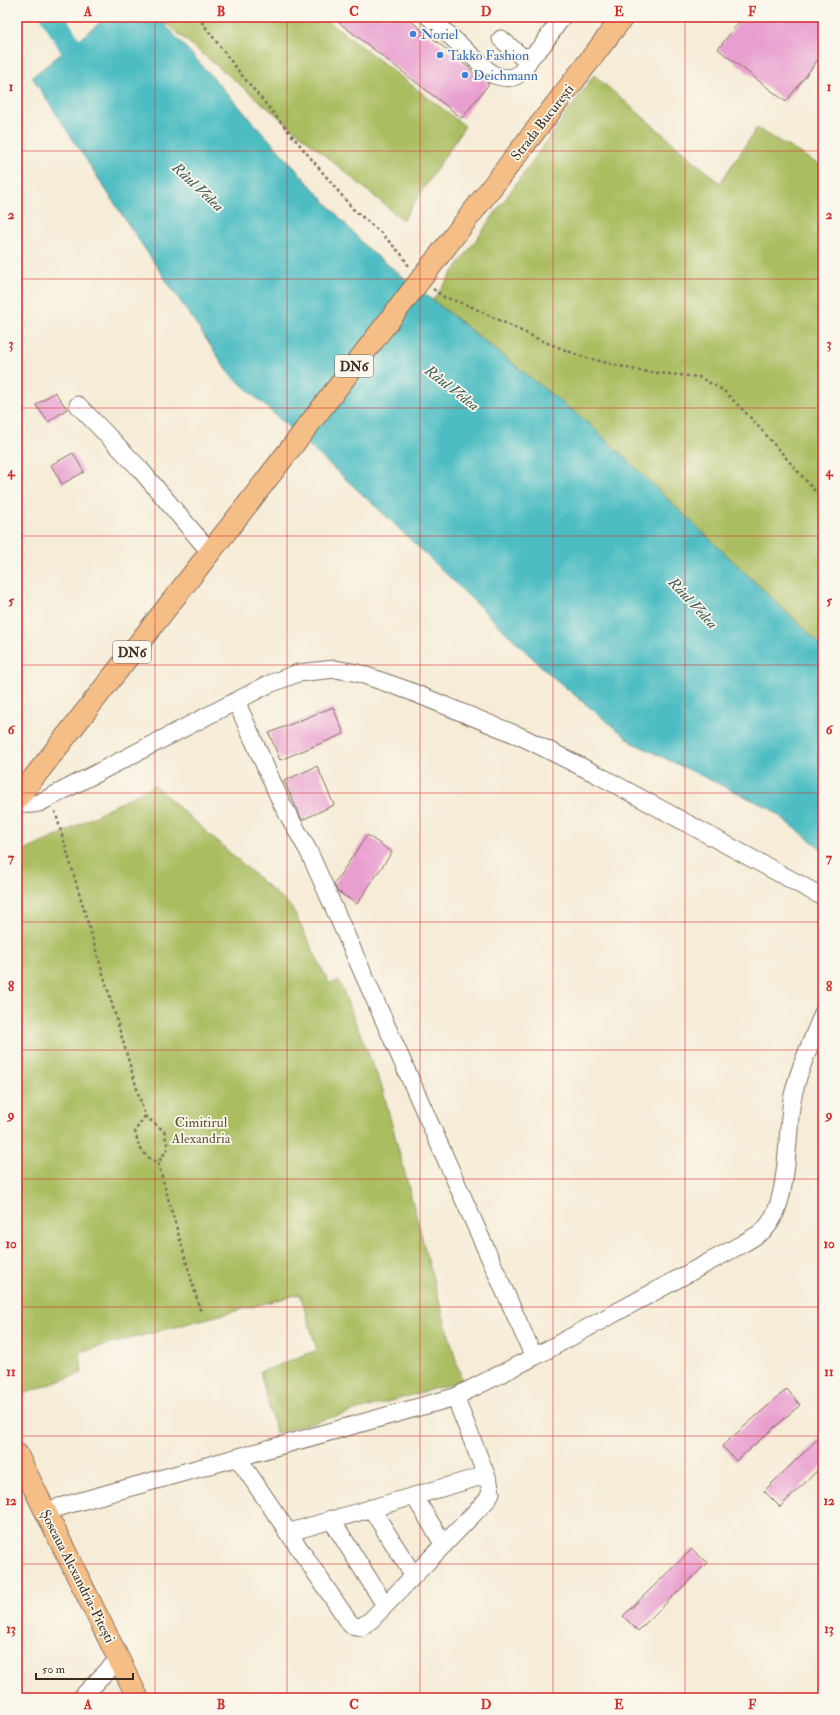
<svg xmlns="http://www.w3.org/2000/svg" width="840" height="1715" font-family="'IM FELL Double Pica',serif">
	<style>
		.green { fill: #aabd61; stroke: #727440 }
		.water { fill: #4ebdc3; stroke: #447470 }
		.lines { fill: none; stroke-linecap: round; stroke-linejoin: round }
		.river { stroke: #4ebdc3; stroke-width: 23 }
		.building { fill: #e89ecf }
		.minor-casing { stroke: #7c6e5f; stroke-width: 19 }
		.major-casing { stroke: #7c6e5f; stroke-width: 23 }
		.path { stroke: #7c6e5f; stroke-width: 2.5; stroke-dasharray: 3 3; stroke-linecap: butt }
		.minor { stroke: #fff; stroke-width: 17 }
		.major { stroke: #f6be87; stroke-width: 21 }
		.major-bridge-casing { stroke: #7c6e5f; stroke-width: 23; stroke-linecap: butt }
		.major-bridge { stroke: #f6be87; stroke-width: 21 }
		.grid { fill: none; stroke: #d62828; stroke-width: 1; stroke-opacity: 0.55 }
		.shop-dot { fill: #3f7fe0; stroke: #fbf7ec; stroke-width: 1.5 }
		.labels { text-anchor: middle; stroke-width: 3.5; stroke-linejoin: round; paint-order: stroke }
		.shield { fill: #fbf7ec; stroke: #75685c; stroke-width: 1 }
		.shield-label { font-size: 13px; font-weight: bold; fill: #3b2a1e }
		.shop-label { font-size: 14px; fill: #366cbe; stroke: #fbf7ec; text-anchor: start }
		.street-label { font-size: 14px; fill: #3b2a1e; stroke: #fbf7ec }
		.park-label { font-size: 14px; fill: #5c5632; stroke: #fbf7ec }
		.water-label { font-size: 15px; font-style: italic; fill: #425d58; stroke: #fbf7ec }
		.neatline { fill: none; stroke: #d62828; stroke-width: 1.5 }
		.grid-label { font-size: 13px; text-anchor: middle; font-weight: bold; fill: #d62828 }
	</style>
	<rect width="100%" height="100%" fill="#fbf7ec"/>
	<filter id="ink" filterUnits="userSpaceOnUse"><feTurbulence type="fractalNoise" baseFrequency=".025" numOctaves="2"/><feDisplacementMap in="SourceGraphic" scale="8" xChannelSelector="R" yChannelSelector="G"/><feConvolveMatrix kernelMatrix="1 2 1 2 8 2 1 2 1" color-interpolation-filters="sRGB"/></filter>
	<filter id="wash" filterUnits="userSpaceOnUse"><feTurbulence type="fractalNoise" baseFrequency=".012" numOctaves="4" result="noise"/><feDisplacementMap in="SourceGraphic" scale="16" xChannelSelector="R" yChannelSelector="G"/><feGaussianBlur stdDeviation="0.9" result="paint"/><feColorMatrix in="noise" values="0 0 0 0 0 0 0 0 0 0 0 0 0 0 0 0 0 1.4 0 .05"/><feComposite in="paint" operator="in"/></filter>
	<g filter="url(#wash)">
		<rect width="100%" height="100%" fill="#f6ecd7"/>
		<path class="green" d="M158 17H323L465 126 403 220Z
			M594 75 720 183 757 128 823 167V647L589 424 433 300Z
			M154 785 292 908 329 983 339 981 382 1087 433 1279 462 1381 276 1433 260 1372 317 1350 300 1294 80 1352 82 1373 17 1396V854L57 836Z"/>
		<path class="water" d="M107 17H158L368 249 589 424 823 647V850L769 808 633 743 548 673 386 516 229 373 132 230 32 77Z"/>
		<g class="lines">
			<path class="river" d="M53 17 87 73"/>
		</g>
		<g id="blocks">
			<path class="building" d="M332 17H406L489 84 462 118Z
				M743 17H823V53L786 102 718 49Z
				M55 392 67 409 48 422 36 405Z
				M73 453 84 472 62 484 51 465Z
				M333 707 344 734 280 760 269 733Z
				M317 766 334 805 302 820 284 781Z
				M367 835 392 852 357 904 337 891 334 884Z
				M787 1389 800 1405 736 1461 722 1446Z
				M823 1434V1465L780 1507 764 1491Z
				M692 1549 707 1563 638 1631 623 1616Z"/>
		</g>
	</g>
	<g filter="url(#ink)">
		<use href="#blocks" fill-opacity="0" stroke="#7c6e5f" stroke-width="1"/>
		<g class="lines">
			<defs>
				<path id="minor" d="M429 17 492 74C515 83 520 76 531 57
					M501 39 521 56 531 57 542 46 562 17
					M78 405 139 468 210 552
					M236 701 282 804 309 852 534 1357
					M17 799C24 805 30 805 39 803L267 685 298 673 335 669 358 673 407 690 522 737 598 775 823 897
					M238 1458 351 1625 361 1627 371 1620 487 1500 491 1493 489 1482 455 1397
					M414 1496 444 1545
					M371 1508 414 1576
					M45 1511 455 1397 534 1357 744 1243C750 1239 758 1235 764 1230 790 1205 786 1135 792 1100 798 1070 812 1041 823 1013
					M331 1519 385 1605
					M287 1533 486 1475
					M81 1698 119 1659"/>
				<path id="major" d="M461 227 623 17
					M17 799 247 505
					M17 1454 138 1698"/>
			</defs>
			<use href="#minor" class="minor-casing"/>
			<use href="#major" class="major-casing"/>
			<path class="path" d="M198 17 240 73 353 209 380 232 402 255 410 268
				M433 289 444 297 470 306 540 340 583 357 640 371 699 377 723 390 751 418 823 500
				M55 811 145 1116 164 1131 168 1148 158 1163
				M820 999 823 991
				M145 1116 135 1131C139 1149 141 1154 158 1163L201 1313"/>
			<use href="#minor" class="minor"/>
			<use href="#major" class="major"/>
			<defs>
				<path id="major-bridge" d="M247 505 461 227"/>
			</defs>
			<use href="#major-bridge" class="major-bridge-casing"/>
			<use href="#major-bridge" class="major-bridge"/>
		</g>
	</g>
	<path class="grid" d="M155 17V1698M287 17V1698M420 17V1698M553 17V1698M685 17V1698M17 151H823M17 279H823M17 408H823M17 536H823M17 665H823M17 793H823M17 922H823M17 1050H823M17 1179H823M17 1307H823M17 1436H823M17 1564H823"/>
	<g class="shop-dot">
		<circle cx="413" cy="34" r="4"/>
		<circle cx="440" cy="55" r="4"/>
		<circle cx="465" cy="75" r="4"/>
	</g>
	<g class="labels">
		<g class="shield">
			<rect x="335" y="355" width="38" height="22" rx="3"/>
			<rect x="113" y="641" width="38" height="22" rx="3"/>
		</g>
		<g class="shield-label">
			<text x="354" y="371">DN6</text>
			<text x="132" y="657">DN6</text>
		</g>
		<g class="shop-label">
			<text x="421" y="39">Noriel</text>
			<text x="448" y="60">Takko Fashion</text>
			<text x="473" y="80">Deichmann</text>
		</g>
		<g class="street-label">
			<text transform="translate(542 122) rotate(-52)" y="5">Strada București</text>
			<text transform="translate(78 1576) rotate(63)" y="5">Șoseaua Alexandria-Pitești</text>
		</g>
		<g class="park-label">
			<text x="201" y="1127">Cimitirul<tspan x="201" dy="16">Alexandria</tspan></text>
		</g>
		<g class="water-label">
			<text transform="translate(198 187) rotate(43)" y="5">Râul Vedea</text>
			<text transform="translate(452 388) rotate(38)" y="5">Râul Vedea</text>
			<text transform="translate(693 603) rotate(47)" y="5">Râul Vedea</text>
		</g>
	</g>
	<rect width="840" height="1715" fill="none" stroke="#fbf7ec" stroke-width="44"/>
	<path d="M36 1673v6h97v-6" fill="none" stroke="#3b2a1e" stroke-width="2"/>
	<text x="42" y="1673" font-size="12" fill="#3b2a1e" stroke="#fbf7ec" stroke-width="3" paint-order="stroke">50 m</text>
	<rect x="22" y="22" width="796" height="1671" class="neatline"/>
	<g class="grid-label">
		<text x="88" y="16">A</text>
		<text x="221" y="16">B</text>
		<text x="354" y="16">C</text>
		<text x="486" y="16">D</text>
		<text x="619" y="16">E</text>
		<text x="752" y="16">F</text>
		<text x="11" y="91">1</text>
		<text x="829" y="91">1</text>
		<text x="11" y="219">2</text>
		<text x="829" y="219">2</text>
		<text x="11" y="348">3</text>
		<text x="829" y="348">3</text>
		<text x="11" y="476">4</text>
		<text x="829" y="476">4</text>
		<text x="11" y="605">5</text>
		<text x="829" y="605">5</text>
		<text x="11" y="734">6</text>
		<text x="829" y="734">6</text>
		<text x="11" y="862">7</text>
		<text x="829" y="862">7</text>
		<text x="11" y="991">8</text>
		<text x="829" y="991">8</text>
		<text x="11" y="1119">9</text>
		<text x="829" y="1119">9</text>
		<text x="11" y="1248">10</text>
		<text x="829" y="1248">10</text>
		<text x="11" y="1376">11</text>
		<text x="829" y="1376">11</text>
		<text x="11" y="1505">12</text>
		<text x="829" y="1505">12</text>
		<text x="11" y="1633">13</text>
		<text x="829" y="1633">13</text>
		<text x="88" y="1709">A</text>
		<text x="221" y="1709">B</text>
		<text x="354" y="1709">C</text>
		<text x="486" y="1709">D</text>
		<text x="619" y="1709">E</text>
		<text x="752" y="1709">F</text>
	</g>
</svg>
